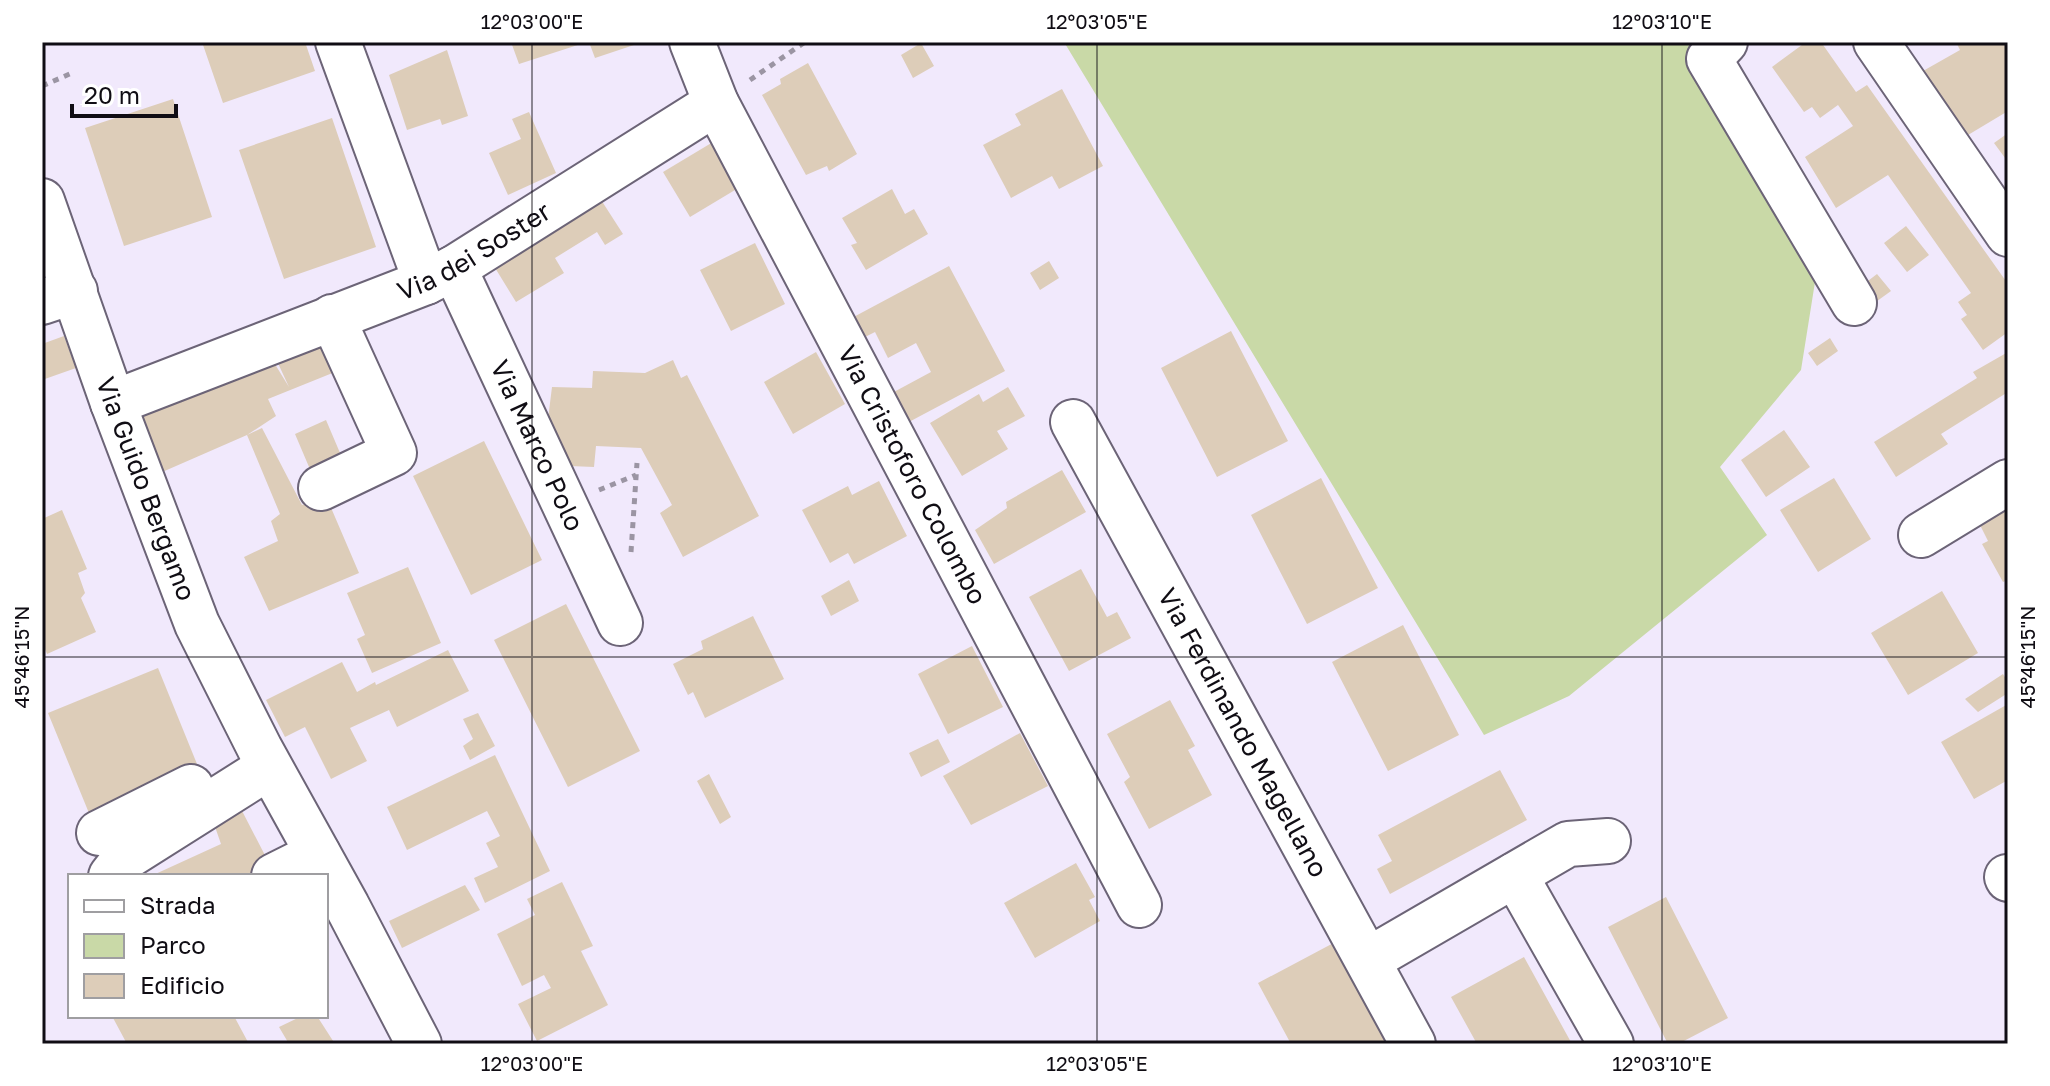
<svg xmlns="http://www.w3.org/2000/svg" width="2050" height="1086" font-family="'Golos Text',sans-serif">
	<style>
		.green { fill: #c9d9a7 }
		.building { fill: #ddcdb9 }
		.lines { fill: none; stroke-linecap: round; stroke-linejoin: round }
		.minor-casing { stroke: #6c6477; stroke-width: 48 }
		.major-casing { stroke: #6c6477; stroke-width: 48 }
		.path { stroke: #9b95a3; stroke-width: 5; stroke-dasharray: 6 6; stroke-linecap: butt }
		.minor { stroke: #fff; stroke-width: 44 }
		.major { stroke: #fff; stroke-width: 44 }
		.ticks { fill: none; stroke: #100d14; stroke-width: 2; stroke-opacity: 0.45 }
		.labels { text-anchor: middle; stroke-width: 8; stroke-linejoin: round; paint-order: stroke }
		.street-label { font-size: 26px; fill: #100d14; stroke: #fff }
		.neatline { fill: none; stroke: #100d14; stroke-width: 3 }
		.ticks-label { font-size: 20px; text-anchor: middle; fill: #100d14 }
	</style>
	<rect width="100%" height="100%" fill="#f1e9fc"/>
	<path class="green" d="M1064 42H1736L1726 53 1786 182 1815 282 1801 370 1720 467 1767 535 1569 696 1484 735Z"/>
	<path class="building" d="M202 42H305L315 71 223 103Z
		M511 42H584V43L519 64Z
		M589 42H640V43L595 58Z
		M1806 42H1821L1856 92 1867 85 2008 284V332L1983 350 1961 319 1967 315 1958 302 1971 293 1888 175 1836 208 1805 157 1853 126 1838 105 1820 118 1812 107 1804 112 1772 67Z
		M1956 42H2008V111L1963 138 1923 71 1960 50Z
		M921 43 934 66 913 78 901 55Z
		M447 50 468 116 442 125 440 119 407 130 389 75Z
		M808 63 857 154 829 171 827 166 806 175 762 95 781 84 780 79Z
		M1062 89 1103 166 1059 189 1052 176 1011 198 983 145 1021 125 1015 114Z
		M173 99 212 217 124 246 85 128Z
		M529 112 556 173 508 195 489 153 521 139 512 119Z
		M332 118 376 247 284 279 239 150Z
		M2008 133V162L1994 143Z
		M713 142 740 187 690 217 663 172Z
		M892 189 905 214 914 209 928 234 866 270 851 245 857 243 842 218Z
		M596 192 623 234 605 245 597 232 555 258 564 273 516 302 489 258Z
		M1906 226 1929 255 1907 272 1884 243Z
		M755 243 785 304 731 331 700 270Z
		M1049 261 1059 278 1040 290 1030 273Z
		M949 266 1005 371 907 423 892 393 931 372 916 343 888 358 875 332 859 340 848 320Z
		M1877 274 1891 291 1873 304 1860 287Z
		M1231 331 1288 441 1217 477 1161 368Z
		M64 336 76 368 42 380V344Z
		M1830 338 1838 351 1817 366 1808 353Z
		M331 339 335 372 268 399 276 416 247 435 160 473 137 416 273 361 289 387 276 359Z
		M816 352 845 404 793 434 764 382Z
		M2008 352V392L1941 434 1948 444 1896 477 1874 442 1977 378 1973 372Z
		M673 360 681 378 687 375 759 516 683 557 660 513 672 505 641 448 596 446 594 467 570 466 547 427 552 387 592 388 593 371 645 373Z
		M1008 387 1025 416 997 431 1008 449 962 476 930 423 979 394 983 402Z
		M326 420 346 467 315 481 295 434Z
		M262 428 302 505 326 496 359 573 269 611 244 557 278 541 271 521 280 514 247 435Z
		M1784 430 1810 467 1766 497 1741 460Z
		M484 441 542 560 471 595 413 476Z
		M1062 470 1086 512 994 564 975 530 1007 508 1006 502Z
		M1321 478 1378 588 1307 624 1251 515Z
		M1834 478 1871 539 1818 572 1780 510Z
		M879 481 907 536 854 564 848 553 830 563 802 510 848 486 852 495Z
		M2008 504V580L2003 582 1982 544 1988 541 1978 521Z
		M62 510 87 569 78 573 85 593 81 598 96 632 47 654 42 642V519Z
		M408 567 441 643 372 673 357 639 365 635 347 593Z
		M1081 569 1107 617 1117 612 1131 638 1069 671 1029 597Z
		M849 580 859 601 831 616 821 596Z
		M1942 591 1978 653 1908 695 1871 633Z
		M566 604 640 751 568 787 494 640Z
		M753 616 784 679 705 718 693 692 688 695 673 664 703 649 701 641Z
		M1403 625 1459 735 1388 771 1332 662Z
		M972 646 1003 707 948 734 918 674Z
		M448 650 469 691 397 727 389 710 350 728 367 761 331 779 305 727 285 737 266 700 342 662 357 692 375 682 376 685Z
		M158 668 197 764 140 787 144 797 91 818 48 713Z
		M2003 674 2008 682V693L1978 712 1965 699Z
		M1170 700 1195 746 1188 750 1212 795 1149 829 1124 782 1130 777 1107 734Z
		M2008 704V780L1974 799 1941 742Z
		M478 713 495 746 470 760 463 746 473 739 463 719Z
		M1020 733 1048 786 971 825 943 776Z
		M938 739 950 762 921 777 909 753Z
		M495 755 550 871 485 903 474 878 498 867 486 843 500 836 487 811 407 850 387 807Z
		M1500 770 1527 820 1390 894 1377 869 1392 861 1378 835Z
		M709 774 731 817 720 824 697 781Z
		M240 807 270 865 245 876H151L221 844 213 821Z
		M1076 863 1095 897 1089 900 1100 921 1035 958 1004 903Z
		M562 882 593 946 581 951 608 1005 537 1041 518 1004 551 988 544 975 522 986 497 934 535 915 527 899Z
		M465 885 480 910 402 948 389 921Z
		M1666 897 1728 1018 1678 1044H1668L1608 927Z
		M1341 939 1398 1044H1291L1258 983Z
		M1524 957 1572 1044H1477L1451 997Z
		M112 1016H234L249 1044H127Z
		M302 1016H317L335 1044H289L279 1027Z"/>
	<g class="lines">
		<defs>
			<g id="minor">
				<path d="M338 42 426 282"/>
				<path id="s1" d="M692 42 716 103 1139 905"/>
				<path d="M1725 42 1709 59 1854 303"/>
				<path d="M1876 42 2008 234"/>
				<path id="s2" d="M454 268 620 623"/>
				<path d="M42 302 75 291"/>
				<path id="s3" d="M113 403 426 282 454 268 716 103"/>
				<path id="s4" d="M1073 422 1413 1044"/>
				<path d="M321 488 394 453 332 317"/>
				<path d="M1921 535 2008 482"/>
				<path d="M99 833 191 787"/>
				<path d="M1515 875 1611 1044"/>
				<path d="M111 876 125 858 269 767"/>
				<path d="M274 876 318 854"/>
				<path d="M2007 877 2008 879"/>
				<path d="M1368 960 1568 844 1608 841"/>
			</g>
			<g id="major">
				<path id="s5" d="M42 201 113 403 197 624 260 749 347 906 419 1044"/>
			</g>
		</defs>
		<use href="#minor" class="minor-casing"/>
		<use href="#major" class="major-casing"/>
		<path class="path" d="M750 80 805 42
			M42 86 72 73
			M599 490 636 475
			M631 552 637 463"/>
		<use href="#minor" class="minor"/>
		<use href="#major" class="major"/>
	</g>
	<path class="ticks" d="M532 42V1044M1097 42V1044M1662 42V1044M42 657H2008"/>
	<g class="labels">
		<g class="street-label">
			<text dy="9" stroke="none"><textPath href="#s3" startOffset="392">Via dei Soster</textPath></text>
			<text dy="9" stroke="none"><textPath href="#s2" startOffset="196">Via Marco Polo</textPath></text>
			<text dy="9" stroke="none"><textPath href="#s1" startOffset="486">Via Cristoforo Colombo</textPath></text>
			<text dy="9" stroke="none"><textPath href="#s5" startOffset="306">Via Guido Bergamo</textPath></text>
			<text dy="9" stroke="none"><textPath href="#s4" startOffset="354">Via Ferdinando Magellano</textPath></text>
		</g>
	</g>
	<rect width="2050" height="1086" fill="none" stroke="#ffffff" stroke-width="88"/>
	<rect x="68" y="874" width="260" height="144" fill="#ffffff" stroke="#9f9ea1" stroke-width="2"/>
	<rect x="84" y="900" width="40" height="12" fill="#ffffff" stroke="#9f9ea1" stroke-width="2"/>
	<text x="140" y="914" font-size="24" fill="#100d14">Strada</text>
	<rect x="84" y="934" width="40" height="24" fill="#c9d9a7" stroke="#9f9ea1" stroke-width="2"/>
	<text x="140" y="954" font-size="24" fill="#100d14">Parco</text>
	<rect x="84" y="974" width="40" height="24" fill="#ddcdb9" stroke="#9f9ea1" stroke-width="2"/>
	<text x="140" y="994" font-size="24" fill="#100d14">Edificio</text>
	<path d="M72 104v12h104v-12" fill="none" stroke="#100d14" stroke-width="4"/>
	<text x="84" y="104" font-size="24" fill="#100d14" stroke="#ffffff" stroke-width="6" paint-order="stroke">20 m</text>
	<rect x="44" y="44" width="1962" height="998" class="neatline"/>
	<g class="ticks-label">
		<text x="532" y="29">12°03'00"E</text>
		<text x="1097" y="29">12°03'05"E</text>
		<text x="1662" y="29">12°03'10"E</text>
		<text transform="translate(22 657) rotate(-90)" y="7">45°46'15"N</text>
		<text transform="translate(2028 657) rotate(-90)" y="7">45°46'15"N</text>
		<text x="532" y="1071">12°03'00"E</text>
		<text x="1097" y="1071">12°03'05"E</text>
		<text x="1662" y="1071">12°03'10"E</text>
	</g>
</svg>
